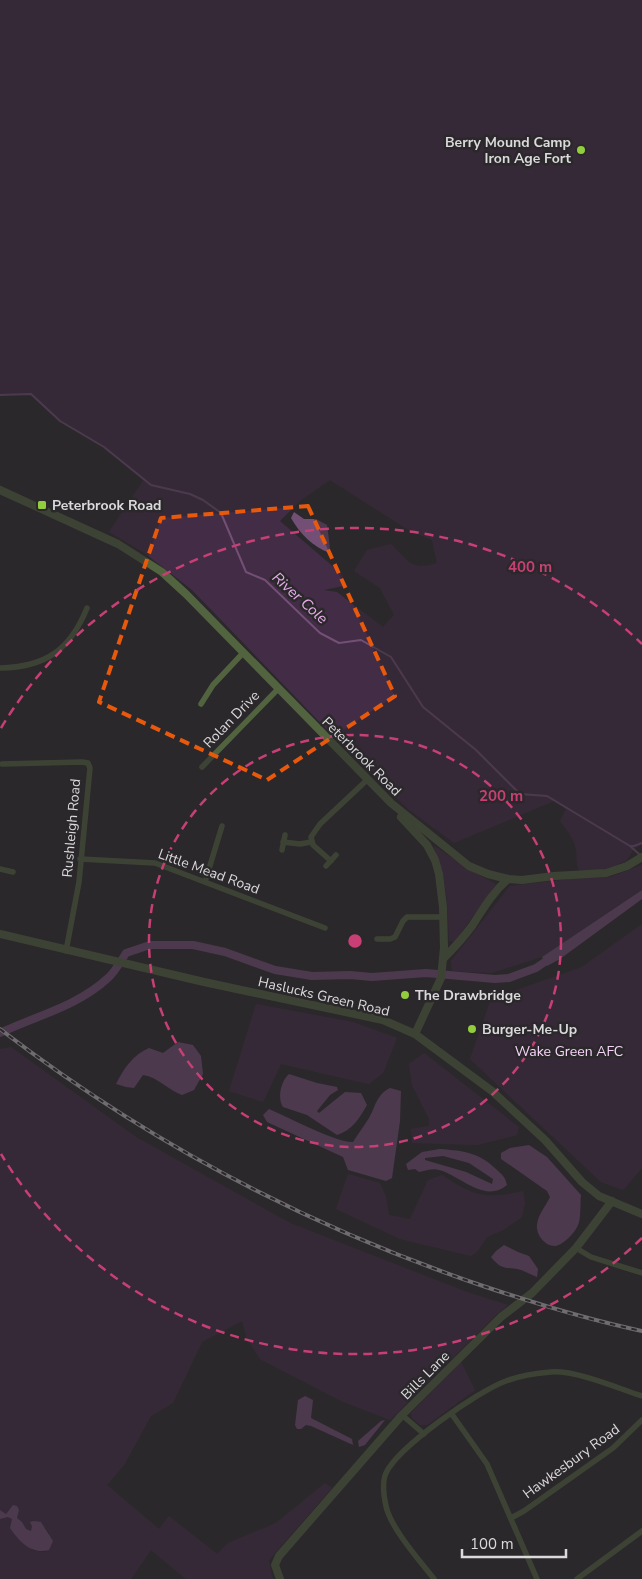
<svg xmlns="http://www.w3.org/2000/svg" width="642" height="1579" font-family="'Nunito Sans',sans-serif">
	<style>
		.green { fill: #432c45; fill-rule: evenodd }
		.water { fill: #734f75; fill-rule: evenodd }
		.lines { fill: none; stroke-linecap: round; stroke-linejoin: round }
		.stream { stroke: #734f75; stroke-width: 2 }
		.canal { stroke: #734f75; stroke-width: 8 }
		.minor { stroke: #52643f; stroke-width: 5.5 }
		.tertiary { stroke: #52643f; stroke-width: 8 }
		.rail-casing { stroke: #c1bfc1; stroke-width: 4 }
		.rail { stroke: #2b282b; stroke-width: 2; stroke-dasharray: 5.5; stroke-linecap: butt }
		.marked { fill: none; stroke: #e8590c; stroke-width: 4; stroke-dasharray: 10 6; stroke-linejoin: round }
		.ring { fill: none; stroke: #c73f75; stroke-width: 2.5; stroke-dasharray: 9 6 }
		.poi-dot { fill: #92cd3e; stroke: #2b282b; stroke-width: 2 }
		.labels { text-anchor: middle; stroke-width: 5; stroke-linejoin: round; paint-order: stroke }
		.poi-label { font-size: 14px; font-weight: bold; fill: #dbd9db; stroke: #2b282b; text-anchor: start }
		.street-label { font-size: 14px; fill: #dbd9db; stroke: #2b282b }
		.park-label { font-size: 14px; fill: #f8d5fa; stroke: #2b282b }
		.water-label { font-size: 15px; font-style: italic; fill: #e6ace9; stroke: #2b282b }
		.centre { fill: #c73f75; stroke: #2b282b; stroke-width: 2.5 }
		.ring-label { font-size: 15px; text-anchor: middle; font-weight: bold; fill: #c73f75; stroke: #2b282b; stroke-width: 5; stroke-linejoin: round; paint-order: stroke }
	</style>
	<rect width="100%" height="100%" fill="#2b282b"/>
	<path class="green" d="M0 0H642V844L633 850 627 860 614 866 600 870H579C575 862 578 854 575 846 573 837 566 829 560 821L566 809 554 801 454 843 408 809 335 738 192 590 143 552 109 532 144 479 104 447 60 421 31 394 0 395ZM330 480 410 531 432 540 437 563C411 571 409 562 391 544L367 550 354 571 380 588 394 615 383 627 337 592 324 590 343 586V575L280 521 301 500Z
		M434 846 475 873 496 884 455 941H449C448 917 448 892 441 868 439 860 435 855 434 846Z
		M642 865V890L542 957 491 973 452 971 451 961 510 886 571 879 611 877Z
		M642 924V1168L623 1190 601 1182 470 1059 491 999 582 967Z
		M256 1004 353 1022 397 1038 383 1073 369 1084 281 1064 263 1102 229 1091Z
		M11 1047 136 1137 290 1223 467 1292 508 1305 496 1315 390 1420 341 1401 260 1359 247 1339 242 1321 202 1342 173 1403 151 1416 124 1465 107 1485 159 1529 169 1516 217 1554 228 1543 276 1523 325 1483 332 1488 269 1560 272 1577 274 1579H186L151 1550 131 1579H0V1519L8 1517 12 1519 10 1528 23 1544 34 1551 46 1552 49 1533 41 1522 32 1526 31 1531 25 1529 22 1522 17 1518 19 1510 9 1509 6 1514 0 1510V1049Z
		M424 1053 519 1127 517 1135 477 1145 412 1143 411 1129 429 1126V1119L412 1085 409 1064Z
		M348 1174 380 1183 386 1197 389 1215 410 1219 428 1180 442 1175C473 1196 486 1200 523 1191L525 1203 522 1217 503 1230 487 1237 477 1252 471 1256 400 1239 336 1209Z
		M461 1362 475 1390 427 1425H420L412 1418 411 1413Z"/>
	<path class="water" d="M294 512 304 519H316L327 525C328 534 330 543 330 553 313 547 300 534 291 518Z
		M642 890V899L560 959 547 966 542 957Z
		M178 1042 193 1045 201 1056 203 1074 194 1090 182 1095C168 1090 158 1077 143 1075L134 1088 126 1087 116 1084C123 1069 134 1054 149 1048L163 1053Z
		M289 1074 317 1083 337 1087 338 1090 330 1095 317 1111 319 1113 345 1092 361 1093 367 1105C360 1118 351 1131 337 1135L307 1115 283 1107C277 1098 281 1081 289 1074Z
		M390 1088 401 1091 400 1121 392 1178 386 1181 348 1170 343 1157 267 1122 263 1115 269 1109C288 1117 337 1143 353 1142 358 1134 364 1126 369 1118 376 1106 376 1095 390 1088Z
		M529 1145 547 1157 581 1195C580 1204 581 1214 579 1222 577 1231 564 1245 555 1246 544 1246 536 1234 537 1225 538 1214 546 1206 550 1197L547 1191 501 1159V1153L510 1148Z
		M440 1149C464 1151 478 1152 496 1169 502 1175 505 1176 507 1185 484 1204 460 1175 439 1170 433 1168 425 1171 419 1172L415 1169 408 1170 406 1164 422 1152ZM443 1156 469 1163 493 1179 492 1184 466 1172 425 1160V1158Z
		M504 1245 518 1252 529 1256 538 1269 537 1277C531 1275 527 1272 521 1270 507 1266 503 1272 491 1257L496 1251Z
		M305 1396 313 1400 311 1418 352 1439 353 1445 311 1426 306 1425 301 1429H297L295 1425 298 1400Z
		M385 1420 365 1445 359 1447 358 1441 381 1421Z
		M13 1505 17 1506 19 1510 17 1518 22 1522 26 1529 31 1531 32 1526 30 1522 34 1521 41 1522 53 1541 49 1550C31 1555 19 1541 10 1528L12 1519 8 1517 0 1519V1510L6 1514Z"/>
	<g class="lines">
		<path class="stream" d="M0 395 31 394 60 421 104 447 151 485 190 494 203 500 221 513 246 572 265 580 320 633 339 643 361 640 391 657 423 707 476 750 520 794 547 796 630 846 639 854
			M630 846H634L642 843"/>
		<path class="canal" d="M0 1033C36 1016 78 1006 108 978 115 972 121 961 126 953L150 945H193L225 952 275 970 312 976 350 975 372 977 426 973 495 979 509 978 536 968 552 957"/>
		<path class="minor" d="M0 668C46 667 70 650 87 608
			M201 704 213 685 243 653
			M2 764 82 762 88 763 90 768 79 882 66 951
			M202 767 278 689
			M283 842 300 844 311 842
			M282 850 285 835
			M80 859 155 863 325 928
			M331 861 313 845 311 837 320 824 367 780
			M326 866 336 855
			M0 869 13 872
			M205 882 222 826
			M377 939H390L395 937 403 921 407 917H444
			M576 1248 591 1257 642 1273
			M451 1413 487 1464 537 1579
			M402 1415 424 1434
			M511 1518 524 1511 613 1448 642 1420
			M434 1579C420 1561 390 1527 386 1506 384 1497 382 1482 386 1473 398 1447 478 1391 506 1381 519 1376 537 1373 551 1372 576 1370 617 1388 642 1396
			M577 1579 642 1531"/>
		<path class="tertiary" d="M0 490 118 544 162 572 186 594 391 803 469 866 488 874 508 879 522 880 554 876 606 873 627 866 642 857
			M401 817 427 845 435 860 439 874 443 907 444 948 441 978 415 1034
			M0 934 204 982 383 1020 415 1034 492 1091 545 1140 582 1182 599 1196 642 1214
			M444 958C454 948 463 938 472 926 483 909 492 893 508 879
			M280 1579 275 1565 279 1556 402 1415 501 1317 532 1293 576 1248 612 1201"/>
		<defs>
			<path id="rail" d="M0 1029C146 1141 311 1228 486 1287 537 1304 589 1320 642 1331"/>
		</defs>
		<use href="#rail" class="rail-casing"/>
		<use href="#rail" class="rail"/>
	</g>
	<path d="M0 0H642V1579H0ZM308 506 395 696 267 780 99 702 161 518Z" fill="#2b282b" fill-opacity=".55" fill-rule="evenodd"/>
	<path class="marked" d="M308 506 395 696 267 780 99 702 161 518Z"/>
	<g class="ring">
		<circle cx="355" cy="941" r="206"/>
		<path d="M642 1238A413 413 0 0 1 1 1154M1 728A413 413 0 0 1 642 644"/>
	</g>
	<g class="poi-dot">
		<circle cx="581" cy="150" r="5"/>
		<rect x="37" y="500" width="10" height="10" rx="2.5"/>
		<circle cx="405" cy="995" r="5"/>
		<circle cx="472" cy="1029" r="5"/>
	</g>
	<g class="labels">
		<g class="poi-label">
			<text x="571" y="147" text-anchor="end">Berry Mound Camp<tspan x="571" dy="16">Iron Age Fort</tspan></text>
			<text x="52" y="510">Peterbrook Road</text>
			<text x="415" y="1000">The Drawbridge</text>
			<text x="482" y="1034">Burger-Me-Up</text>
		</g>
		<g class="street-label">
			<text transform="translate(231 719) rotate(-46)" y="5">Rolan Drive</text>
			<text transform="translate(362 756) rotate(45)" y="5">Peterbrook Road</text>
			<text transform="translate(71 828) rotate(-85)" y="5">Rushleigh Road</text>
			<text transform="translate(209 871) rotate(20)" y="5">Little Mead Road</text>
			<text transform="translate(324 996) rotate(13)" y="5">Haslucks Green Road</text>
			<text transform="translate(425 1375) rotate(-45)" y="5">Bills Lane</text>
			<text transform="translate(571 1461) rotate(-36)" y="5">Hawkesbury Road</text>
		</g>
		<g class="park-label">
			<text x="569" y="1056">Wake Green AFC</text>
		</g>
		<g class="water-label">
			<text transform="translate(300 598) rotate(42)" y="5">River Cole</text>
		</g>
	</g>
	<circle cx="355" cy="941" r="8" class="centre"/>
	<g class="ring-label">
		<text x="530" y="572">400 m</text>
		<text x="501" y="801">200 m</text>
	</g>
	<path d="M462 1549v8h104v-8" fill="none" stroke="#dbd9db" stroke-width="2.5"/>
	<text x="470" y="1549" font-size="15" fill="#dbd9db" stroke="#2b282b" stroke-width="4" paint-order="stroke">100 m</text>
</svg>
